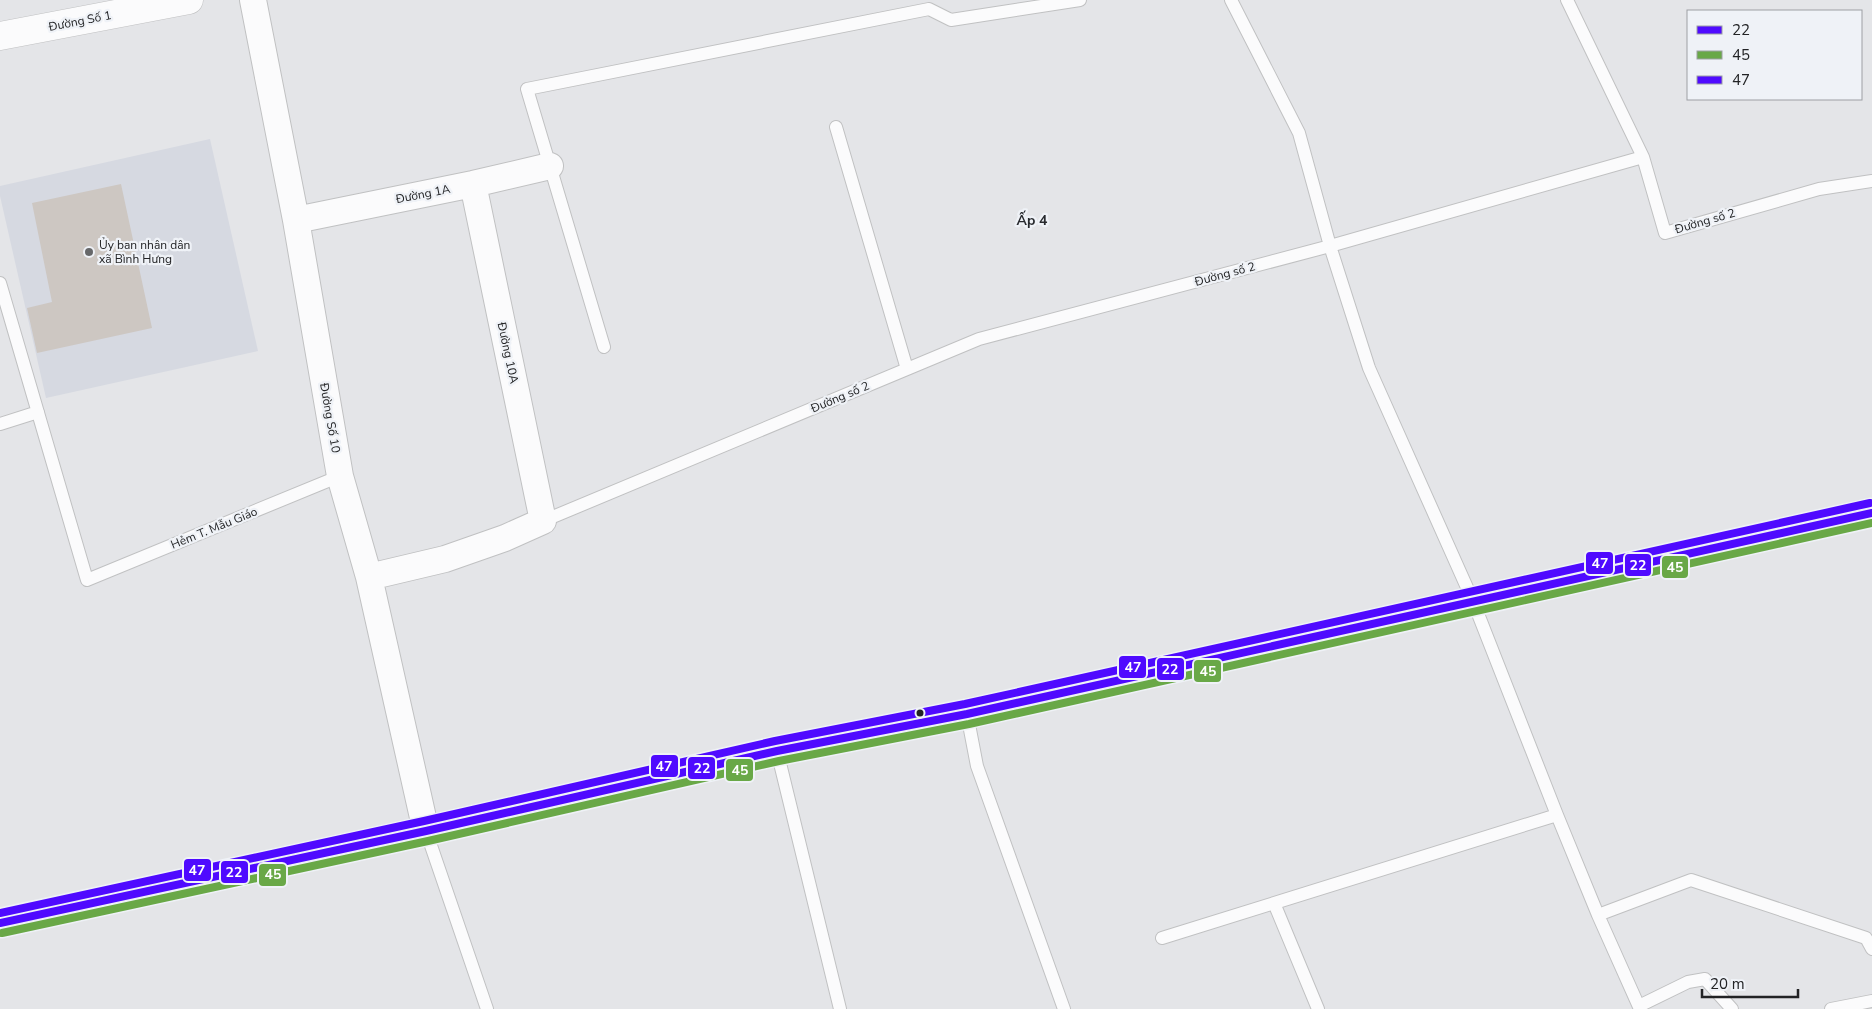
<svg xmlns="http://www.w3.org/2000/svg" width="1872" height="1009" font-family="'Nunito Sans',sans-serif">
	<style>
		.built { fill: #d6d9e1 }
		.building { fill: #cdc7c2 }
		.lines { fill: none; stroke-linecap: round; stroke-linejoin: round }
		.service-casing { stroke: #c0c1c2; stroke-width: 14 }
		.minor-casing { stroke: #c0c1c2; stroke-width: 28 }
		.tertiary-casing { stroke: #c0c1c2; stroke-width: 29 }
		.primary-casing { stroke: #c0c1c2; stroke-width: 29 }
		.service { stroke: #fbfbfc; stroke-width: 12 }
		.minor { stroke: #fbfbfc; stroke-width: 26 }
		.tertiary { stroke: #fbfbfc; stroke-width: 28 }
		.primary { stroke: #fbfbfc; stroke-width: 28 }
		.bus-1-casing { stroke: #eff2f7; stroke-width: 11 }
		.bus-2-casing { stroke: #eff2f7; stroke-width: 11 }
		.bus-3-casing { stroke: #eff2f7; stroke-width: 11 }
		.bus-1 { stroke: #4f0aff; stroke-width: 8 }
		.bus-2 { stroke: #69a847; stroke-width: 8 }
		.bus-3 { stroke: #4f0aff; stroke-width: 8 }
		.poi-dot { fill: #666769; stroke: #eff2f7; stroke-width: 2 }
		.bus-dot { fill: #222325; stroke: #eff2f7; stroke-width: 2 }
		.labels { text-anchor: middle; stroke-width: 4.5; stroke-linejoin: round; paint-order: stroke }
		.street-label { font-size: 12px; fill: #222325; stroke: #eff2f7 }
		.poi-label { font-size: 12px; fill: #222325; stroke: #eff2f7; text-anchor: start }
		.neighbourhood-label { font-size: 14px; font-weight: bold; fill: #292b2f; stroke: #eff2f7 }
		.line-badge { stroke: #eff2f7; stroke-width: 2 }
		.badge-label { font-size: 14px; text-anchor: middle; font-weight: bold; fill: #fff }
	</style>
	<rect width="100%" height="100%" fill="#e4e5e8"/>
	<path class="built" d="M210 139 258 351 46 398 0 196V186Z"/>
	<path class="building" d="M121 184 152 328 37 353 27 308 52 302 32 203Z"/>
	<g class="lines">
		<defs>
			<path id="service" d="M1231 0 1299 133 1330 246 1369 368 1473 601 1557 815 1598 915 1640 1009
				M1567 0 1643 157
				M836 127 907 369
				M0 283 87 580 340 476
				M604 347 527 89 929 9 951 20 1080 0
				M0 424 38 412
				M543 521 979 339 1330 246 1643 157 1665 233 1819 189 1872 181
				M967 714 977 766 1064 1009
				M777 751 840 1009
				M426 831 487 1009
				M1274 903 1318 1009
				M1598 915 1691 880 1866 938 1872 949
				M1162 938 1557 815
				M1639 1006 1688 982 1705 979 1732 1009
				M1831 1009 1872 1001"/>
			<path id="minor" d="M253 0 296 220 340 476 369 577 426 831
				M296 220 473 184 550 166
				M369 577 445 559 505 538 543 521 473 184"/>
			<path id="tertiary" d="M0 36 189 0"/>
			<path id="primary" d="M0 923 426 831 777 751 967 714 1872 513"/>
		</defs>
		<use href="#service" class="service-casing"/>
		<use href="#minor" class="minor-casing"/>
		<use href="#tertiary" class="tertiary-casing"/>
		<use href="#primary" class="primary-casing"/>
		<use href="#service" class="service"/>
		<use href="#minor" class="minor"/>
		<use href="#tertiary" class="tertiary"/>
		<use href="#primary" class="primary"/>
		<defs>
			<path id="bus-1" d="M0 923 426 831 777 751 967 714 1872 513"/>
			<path id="bus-2" d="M2 933 428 841 779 761 969 724 1872 523"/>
			<path id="bus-3" d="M0 913 424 821 775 741 965 704 1870 503"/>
		</defs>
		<use href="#bus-1" class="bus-1-casing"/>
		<use href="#bus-2" class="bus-2-casing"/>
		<use href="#bus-3" class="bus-3-casing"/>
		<use href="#bus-1" class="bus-1"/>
		<use href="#bus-2" class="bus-2"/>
		<use href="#bus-3" class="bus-3"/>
	</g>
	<circle class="poi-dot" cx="89" cy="252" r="5"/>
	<circle class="bus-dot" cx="920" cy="713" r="4.5"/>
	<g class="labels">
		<g class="street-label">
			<text transform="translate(80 21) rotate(-11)" y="4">Đường Số 1</text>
			<text transform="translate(423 194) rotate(-11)" y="4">Đường 1A</text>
			<text transform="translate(1705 221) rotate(-16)" y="4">Đường số 2</text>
			<text transform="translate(1225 274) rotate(-15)" y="4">Đường số 2</text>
			<text transform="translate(508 353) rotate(78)" y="4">Đường 10A</text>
			<text transform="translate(840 397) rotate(-23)" y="4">Đường số 2</text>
			<text transform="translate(330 418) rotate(80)" y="4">Đường Số 10</text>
			<text transform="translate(214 528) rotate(-22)" y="4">Hẻm T. Mẫu Giáo</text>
		</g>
		<g class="poi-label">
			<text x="99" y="249">Ủy ban nhân dân<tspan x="99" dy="14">xã Bình Hưng</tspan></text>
		</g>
		<g class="neighbourhood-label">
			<text x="1032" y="225">Ấp 4</text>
		</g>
	</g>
	<g class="line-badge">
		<rect x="1585" y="551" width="29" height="24" rx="5" fill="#4f0aff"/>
		<rect x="1624" y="553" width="28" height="24" rx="5" fill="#4f0aff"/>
		<rect x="1661" y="555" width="28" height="24" rx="5" fill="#69a847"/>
		<rect x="1118" y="655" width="29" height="24" rx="5" fill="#4f0aff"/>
		<rect x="1156" y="657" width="29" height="24" rx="5" fill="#4f0aff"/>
		<rect x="1193" y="659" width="29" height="24" rx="5" fill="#69a847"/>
		<rect x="650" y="754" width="29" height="24" rx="5" fill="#4f0aff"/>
		<rect x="687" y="756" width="29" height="24" rx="5" fill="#4f0aff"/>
		<rect x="725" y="758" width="29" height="24" rx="5" fill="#69a847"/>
		<rect x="183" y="858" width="29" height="24" rx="5" fill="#4f0aff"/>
		<rect x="220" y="860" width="29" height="24" rx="5" fill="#4f0aff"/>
		<rect x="258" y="863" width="29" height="24" rx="5" fill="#69a847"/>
	</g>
	<g class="badge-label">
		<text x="1600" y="568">47</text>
		<text x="1638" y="570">22</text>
		<text x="1675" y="572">45</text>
		<text x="1133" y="672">47</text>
		<text x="1170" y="674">22</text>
		<text x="1208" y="676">45</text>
		<text x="664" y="771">47</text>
		<text x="702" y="773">22</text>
		<text x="740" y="775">45</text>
		<text x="197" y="875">47</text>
		<text x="234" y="877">22</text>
		<text x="273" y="879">45</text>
	</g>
	<rect x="1687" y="10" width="175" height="90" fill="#eff2f7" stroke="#9d9fa3"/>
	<rect x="1697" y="26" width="25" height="8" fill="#4f0aff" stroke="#9d9fa3"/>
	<text x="1732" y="35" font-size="15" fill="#222325">22</text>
	<rect x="1697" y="51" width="25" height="8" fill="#69a847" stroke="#9d9fa3"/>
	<text x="1732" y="60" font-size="15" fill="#222325">45</text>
	<rect x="1697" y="76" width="25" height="8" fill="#4f0aff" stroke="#9d9fa3"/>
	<text x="1732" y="85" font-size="15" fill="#222325">47</text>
	<path d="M1702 989v8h96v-8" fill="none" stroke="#222325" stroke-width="2.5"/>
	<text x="1710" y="989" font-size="15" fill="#222325" stroke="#eff2f7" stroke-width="4" paint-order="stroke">20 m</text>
</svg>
